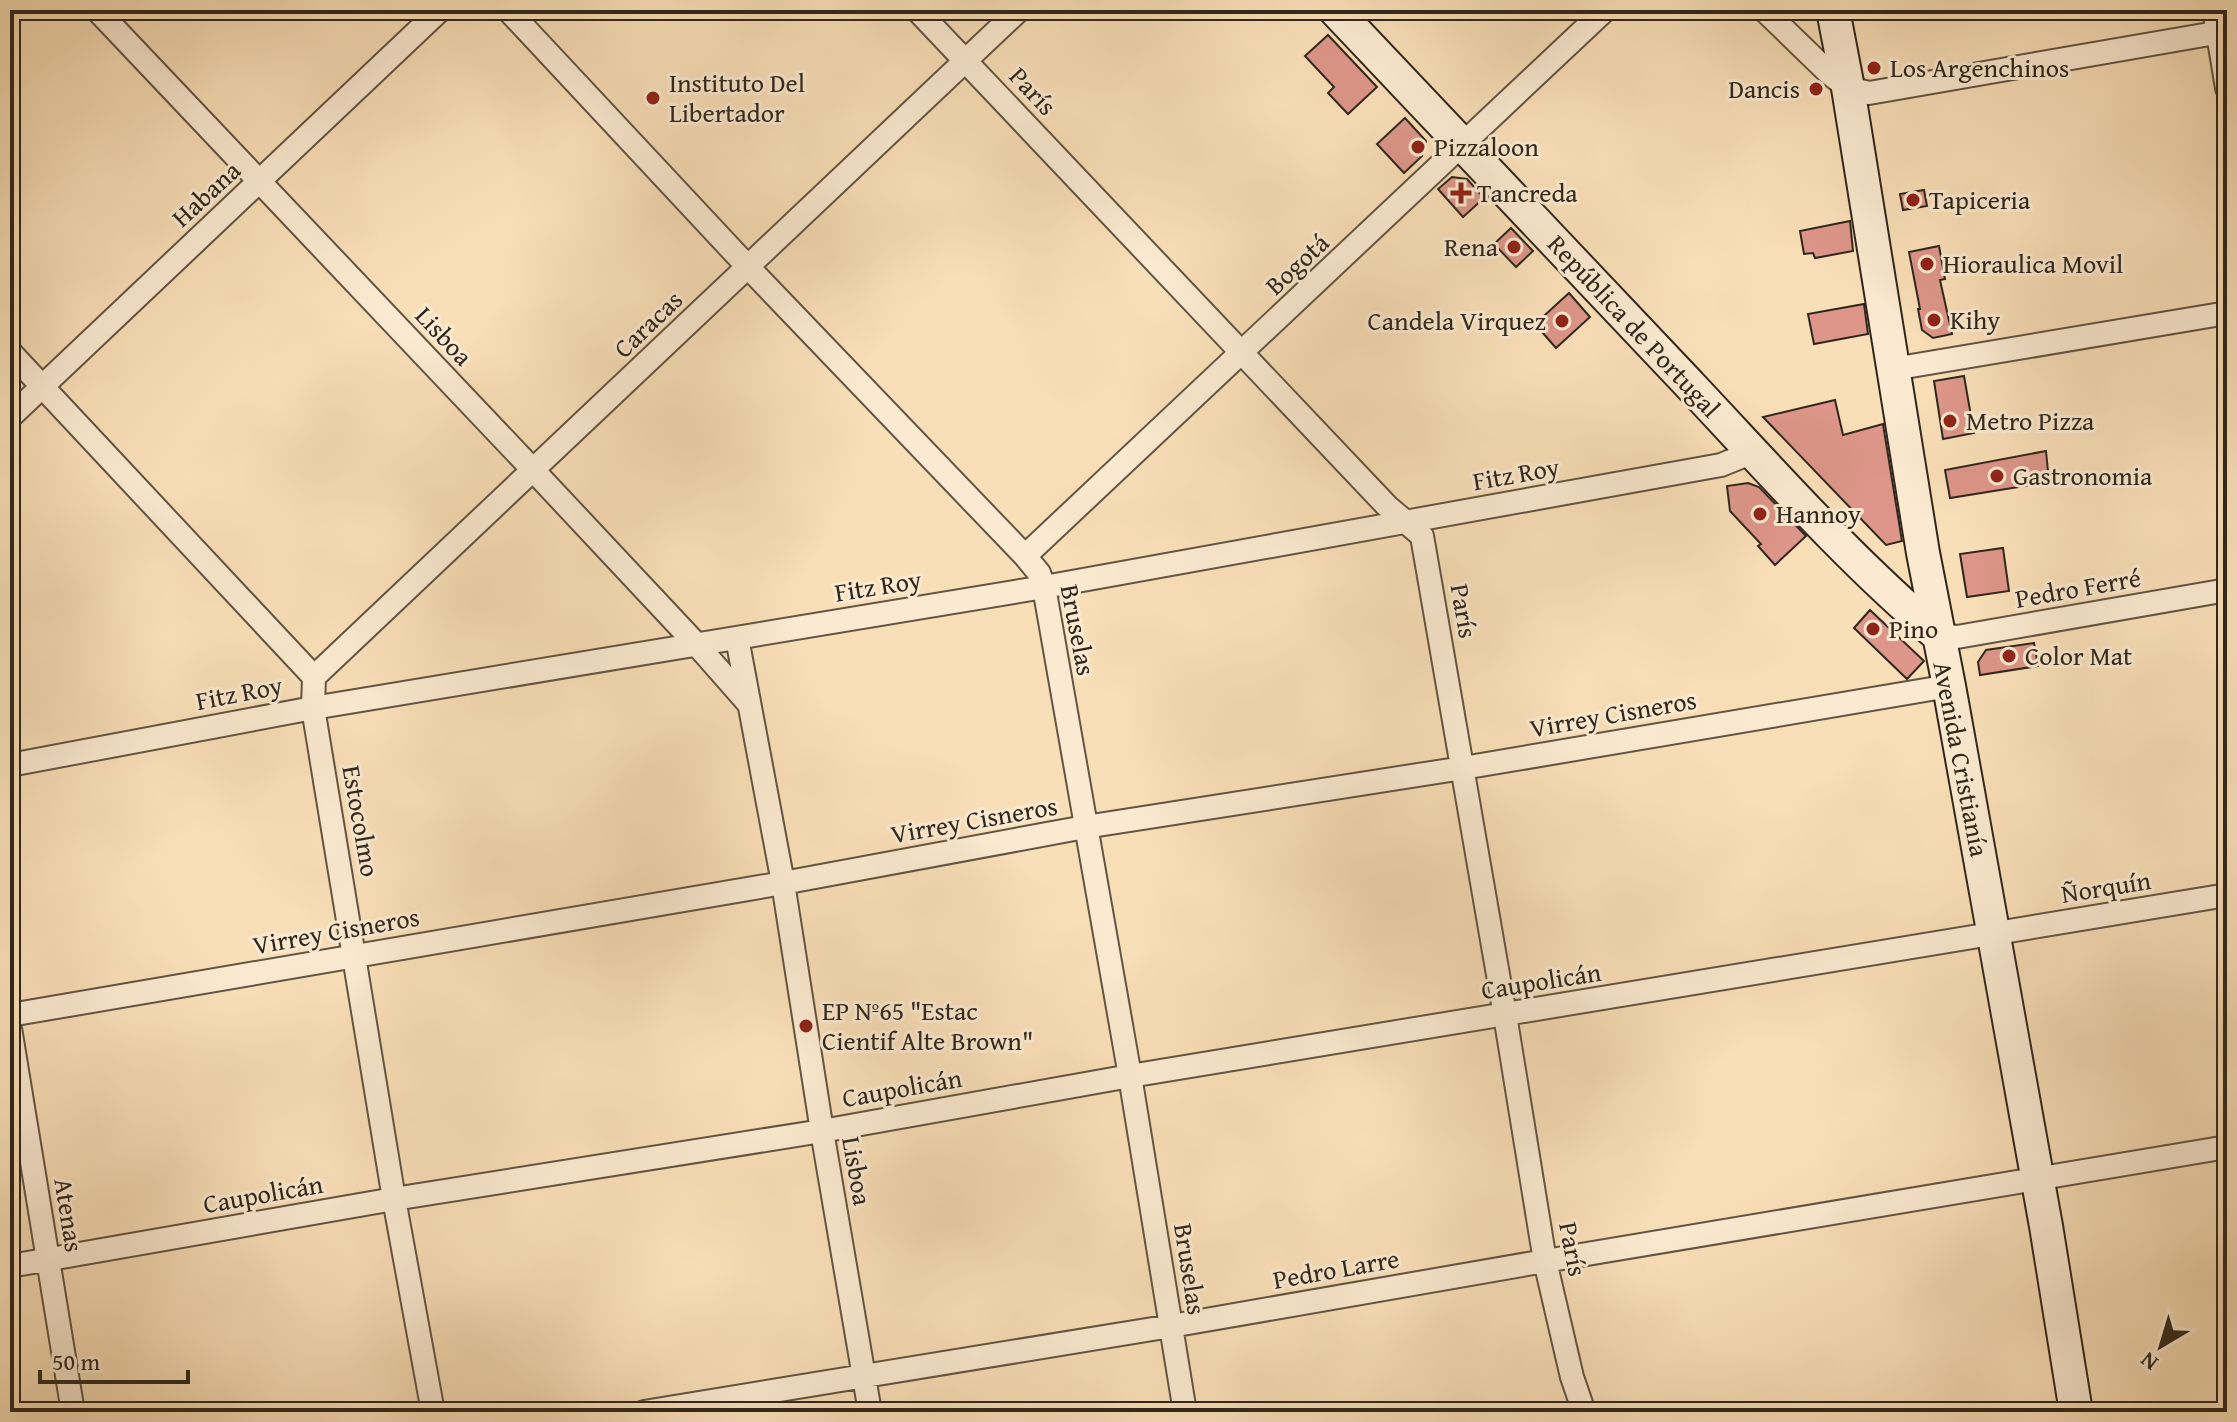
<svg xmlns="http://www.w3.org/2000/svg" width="2237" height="1422" font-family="'Gentium Book Plus',serif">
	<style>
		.building { fill: #dd9689; stroke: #30271c; stroke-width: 2 }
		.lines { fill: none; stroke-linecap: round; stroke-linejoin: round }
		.minor-casing { stroke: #625543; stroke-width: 26 }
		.secondary-casing { stroke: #30271c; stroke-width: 36 }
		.minor { stroke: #fbead1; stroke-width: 22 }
		.secondary { stroke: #fbead1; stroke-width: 32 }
		.poi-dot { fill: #8f2418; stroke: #fbead1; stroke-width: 3 }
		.labels { text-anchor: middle; stroke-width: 6; stroke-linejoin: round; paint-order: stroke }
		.poi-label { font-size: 26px; fill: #30271c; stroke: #fbead1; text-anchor: start }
		.street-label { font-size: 26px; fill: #30271c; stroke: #fbead1 }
	</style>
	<rect width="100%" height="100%" fill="#f9dfb8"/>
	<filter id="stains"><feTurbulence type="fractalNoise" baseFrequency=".0025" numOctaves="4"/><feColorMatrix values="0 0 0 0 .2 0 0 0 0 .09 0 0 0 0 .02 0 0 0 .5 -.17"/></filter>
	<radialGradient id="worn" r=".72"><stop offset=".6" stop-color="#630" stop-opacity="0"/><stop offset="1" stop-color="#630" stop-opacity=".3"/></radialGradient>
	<path class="building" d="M1328 35 1377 87 1348 114 1328 93 1334 87 1305 56Z
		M1405 118 1426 141 1422 156 1404 173 1377 144Z
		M1452 177 1467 179 1484 198 1463 217 1438 189Z
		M1924 190 1927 206 1903 210 1900 194Z
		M1850 221 1853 251 1815 258 1813 253 1804 254 1800 231Z
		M1511 228 1533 251 1516 267 1494 244Z
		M1939 246 1945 279 1940 280 1952 334 1933 338 1922 330 1918 309H1920L1909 252Z
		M1569 293 1590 317 1556 348 1535 324Z
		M1864 304 1868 334 1814 344 1808 314Z
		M1964 376 1974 433 1943 439 1934 381Z
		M1835 400 1843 435 1883 424 1902 541 1886 545 1763 417Z
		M2046 451 2049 482 1950 498 1945 470Z
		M1748 483 1759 487 1806 536 1775 565 1758 546 1761 544 1730 511 1727 486Z
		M2003 548 2009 591 1967 597 1960 554Z
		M1870 610 1924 661 1907 679 1854 628Z
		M2034 643 2038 666 1980 675 1978 662 1986 650Z"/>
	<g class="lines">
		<defs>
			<path id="minor" d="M97 10 534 471 697 645 748 703
				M508 10 748 267 1025 556 1039 573 1044 587 1130 1076 1185 1412
				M917 10 1387 506 1422 536 1505 1015 1545 1261 1572 1377 1584 1412
				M1764 10 1829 73 1848 88 1869 93 2227 31
				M2214 10 2227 88
				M10 352 314 677 313 708 394 1199 433 1412
				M1893 369 2227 313
				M10 417 440 10
				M1025 556 1605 10
				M1938 635 1957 637 2227 590
				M737 638 783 883 822 1131 870 1412
				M314 677 1019 10
				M10 765 313 708 1044 587 1721 465 1753 452
				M10 1015 783 883 1085 827 1463 768 1949 686
				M10 1028 73 1412
				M10 1266 394 1199 822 1131 1130 1076 2227 895
				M644 1412 1171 1326 1545 1261 2227 1147"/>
			<path id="secondary" d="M1335 10C1454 135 1572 260 1690 385 1770 470 1849 560 1938 635
				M1833 10 1848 88 1923 553 1949 686 2046 1226 2076 1412"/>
		</defs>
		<use href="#minor" class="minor-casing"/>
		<use href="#secondary" class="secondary-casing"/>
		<use href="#minor" class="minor"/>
		<use href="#secondary" class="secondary"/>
	</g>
	<g class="poi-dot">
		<circle cx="1874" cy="68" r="8"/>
		<circle cx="1816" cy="89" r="8"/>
		<circle cx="653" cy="98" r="8"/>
		<circle cx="1418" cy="147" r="8"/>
		<path d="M1457 181h8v8h8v8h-8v8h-8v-8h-8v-8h8z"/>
		<circle cx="1913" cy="200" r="8"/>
		<circle cx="1514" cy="247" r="8"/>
		<circle cx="1927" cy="264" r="8"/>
		<circle cx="1934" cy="320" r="8"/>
		<circle cx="1562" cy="321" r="8"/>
		<circle cx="1950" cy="421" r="8"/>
		<circle cx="1997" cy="476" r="8"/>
		<circle cx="1760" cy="514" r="8"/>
		<circle cx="1873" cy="629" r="8"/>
		<circle cx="2009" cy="656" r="8"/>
		<circle cx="806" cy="1026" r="8"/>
	</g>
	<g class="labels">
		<g class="poi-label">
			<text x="1890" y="77">Los Argenchinos</text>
			<text x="669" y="92">Instituto Del<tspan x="669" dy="30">Libertador</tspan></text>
			<text x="1800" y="98" text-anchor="end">Dancis</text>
			<text x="1434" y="156">Pizzaloon</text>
			<text x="1477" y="202">Tancreda</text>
			<text x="1929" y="209">Tapiceria</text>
			<text x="1498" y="256" text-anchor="end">Rena</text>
			<text x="1943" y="273">Hioraulica Movil</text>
			<text x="1950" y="329">Kihy</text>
			<text x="1546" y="330" text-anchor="end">Candela Virquez</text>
			<text x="1966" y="430">Metro Pizza</text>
			<text x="2013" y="485">Gastronomia</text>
			<text x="1776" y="523">Hannoy</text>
			<text x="1889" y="638">Pino</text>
			<text x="2025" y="665">Color Mat</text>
			<text x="822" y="1020">EP Nº65 "Estac<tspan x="822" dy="30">Cientif Alte Brown"</tspan></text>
		</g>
		<g class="street-label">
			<text transform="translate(1033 91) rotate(47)" y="9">París</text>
			<text transform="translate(206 194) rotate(-43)" y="9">Habana</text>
			<text transform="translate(1297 264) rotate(-43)" y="9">Bogotá</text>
			<text transform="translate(648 324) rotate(-44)" y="9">Caracas</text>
			<text transform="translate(1634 326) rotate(47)" y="9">República de Portugal</text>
			<text transform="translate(444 336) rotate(47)" y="9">Lisboa</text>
			<text transform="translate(1516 474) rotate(-10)" y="9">Fitz Roy</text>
			<text transform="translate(878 586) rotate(-9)" y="9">Fitz Roy</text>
			<text transform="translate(2078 588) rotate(-10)" y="9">Pedro Ferré</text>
			<text transform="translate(1464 611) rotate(80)" y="9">París</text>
			<text transform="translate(1078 630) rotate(79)" y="9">Bruselas</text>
			<text transform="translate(239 693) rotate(-11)" y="9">Fitz Roy</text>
			<text transform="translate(1613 714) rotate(-10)" y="9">Virrey Cisneros</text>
			<text transform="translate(1961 759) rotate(79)" y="9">Avenida Cristianía</text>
			<text transform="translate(974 820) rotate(-10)" y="9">Virrey Cisneros</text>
			<text transform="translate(361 821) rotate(80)" y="9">Estocolmo</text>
			<text transform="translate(2106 887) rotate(-9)" y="9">Ñorquín</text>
			<text transform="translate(336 931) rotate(-10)" y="9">Virrey Cisneros</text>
			<text transform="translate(1541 981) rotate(-9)" y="9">Caupolicán</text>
			<text transform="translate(902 1088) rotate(-10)" y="9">Caupolicán</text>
			<text transform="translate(857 1171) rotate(80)" y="9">Lisboa</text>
			<text transform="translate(263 1194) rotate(-10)" y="9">Caupolicán</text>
			<text transform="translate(69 1215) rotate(81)" y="9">Atenas</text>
			<text transform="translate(1573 1249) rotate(79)" y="9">París</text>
			<text transform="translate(1190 1269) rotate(81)" y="9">Bruselas</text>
			<text transform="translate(1336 1269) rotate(-10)" y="9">Pedro Larre</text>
		</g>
	</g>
	<rect width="2237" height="1422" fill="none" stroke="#f9dfb8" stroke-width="40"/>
	<rect x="12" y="12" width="2213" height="1398" fill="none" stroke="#30271c" stroke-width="4"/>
	<rect x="20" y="20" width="2197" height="1382" fill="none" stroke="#30271c" stroke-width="2"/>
	<g transform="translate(2161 1346) rotate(218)" stroke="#fbead1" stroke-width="6" paint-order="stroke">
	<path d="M0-6L14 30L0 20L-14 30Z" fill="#30271c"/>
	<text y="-12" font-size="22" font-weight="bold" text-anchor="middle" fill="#30271c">N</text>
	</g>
	<path d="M40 1370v12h148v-12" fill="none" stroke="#30271c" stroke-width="4"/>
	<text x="52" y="1370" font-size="24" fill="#30271c" stroke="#fbead1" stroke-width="6" paint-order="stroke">50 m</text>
	<rect width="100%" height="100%" filter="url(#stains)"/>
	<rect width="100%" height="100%" fill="url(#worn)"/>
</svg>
